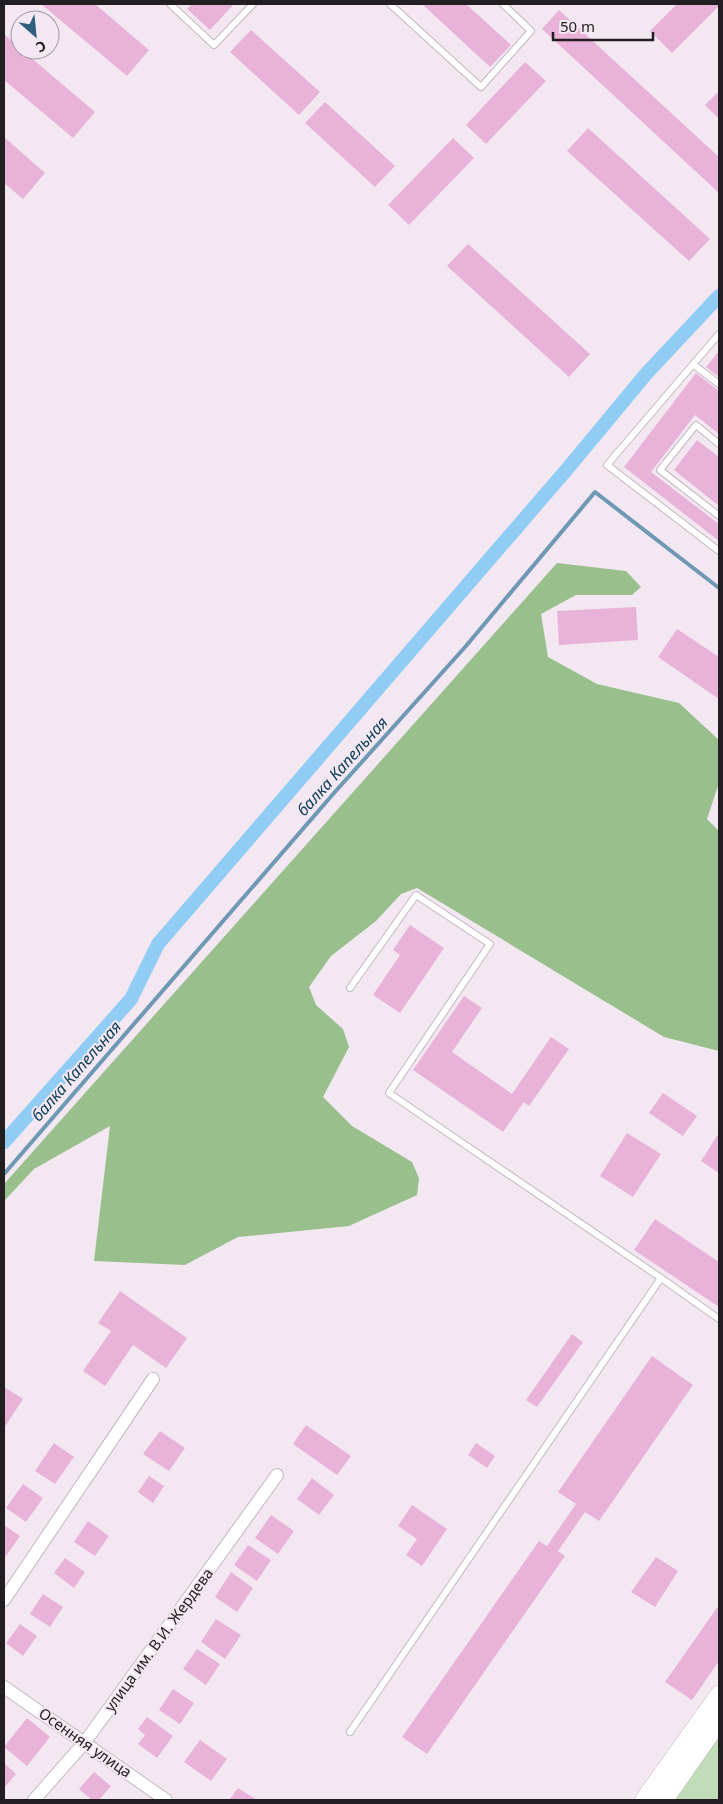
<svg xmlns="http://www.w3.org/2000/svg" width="723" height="1804" font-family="'Noto Sans',sans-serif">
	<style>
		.green { fill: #c0ddb7 }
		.forest { fill: #98bf8c }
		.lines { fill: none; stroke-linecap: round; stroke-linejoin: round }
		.stream { stroke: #6f98b4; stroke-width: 4 }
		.canal { stroke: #90ccf3; stroke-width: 14 }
		.building { fill: #e9b2d9 }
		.lane-casing { stroke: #c2b7c1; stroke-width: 8 }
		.street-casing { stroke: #c2b7c1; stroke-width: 14 }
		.secondary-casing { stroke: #c2b7c1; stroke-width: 19 }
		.lane { stroke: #fff; stroke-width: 6 }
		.street { stroke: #fff; stroke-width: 12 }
		.secondary { stroke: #fff; stroke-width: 18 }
		.labels { text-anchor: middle; stroke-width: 4; stroke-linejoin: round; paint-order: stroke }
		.street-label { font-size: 15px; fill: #221e22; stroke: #f3e8f2 }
		.water-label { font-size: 16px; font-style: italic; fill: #11405b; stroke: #f3e8f2 }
	</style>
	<rect width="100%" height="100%" fill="#f3e8f2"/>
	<path class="green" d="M719 1737V1800H675Z"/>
	<path class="forest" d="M557 563 626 571 641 587 632 595H576L541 614 548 657 597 684 679 703 719 740V783L707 819 719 831V1051L664 1037 417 888 401 894 376 921 331 956 309 987 316 1005 343 1029 349 1047 323 1097 352 1126 412 1162 419 1178 417 1195 349 1226 238 1237 185 1265 94 1261 110 1126 34 1169 4 1201V1184Z"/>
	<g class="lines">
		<path class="stream" d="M4 1174 334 793 466 646 595 492 719 588"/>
		<path class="canal" d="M4 1142 131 999 158 944 568 468 646 374 719 296"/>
	</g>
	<path class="building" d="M41 4H95L149 50 127 76Z
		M192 4H234L210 30 187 9Z
		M422 4H466L511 45 490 67Z
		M677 4H719V6L672 53 650 31Z
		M559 10 719 157V193L542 29Z
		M251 30 320 92 299 115 230 52Z
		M4 34 20 48V50H22L95 112 73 138 4 80Z
		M525 62 546 81 486 144 466 125Z
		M719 91V119L705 105Z
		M325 102 395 166 375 187 305 123Z
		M588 128 710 239 689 261 567 151Z
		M4 137 45 173 23 199 4 183Z
		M453 138 474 158 409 225 388 205Z
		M468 244 590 354 569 377 447 266Z
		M719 351V377L706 367Z
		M696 373 719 391V434L695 415 651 472 719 524V541L624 467Z
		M697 440 719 457V506L674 470Z
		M636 607 638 640 559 645 557 611Z
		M677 629 719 657V699L658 657Z
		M410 925 444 948 400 1013 373 995 400 955 393 950Z
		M464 996 482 1008 452 1052 512 1094 551 1037 569 1049 529 1106 524 1102 503 1132 413 1070Z
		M663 1093 697 1116 683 1136 649 1113Z
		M627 1133 661 1154 633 1197 600 1176Z
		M719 1133V1173L701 1161Z
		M655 1219 719 1262V1307L634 1250Z
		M120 1291 187 1338 166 1368 133 1345 105 1386 83 1371 111 1331 98 1323Z
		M572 1334 583 1342 537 1407 526 1400Z
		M652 1356 693 1385 599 1521 585 1512 558 1551 565 1556 427 1754 402 1737 539 1541 547 1546 576 1504 558 1492Z
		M4 1387 23 1399 4 1428Z
		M306 1425 351 1456 337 1475 293 1444Z
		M160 1431 185 1448 169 1471 143 1454Z
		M54 1443 74 1457 55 1484 35 1471Z
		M476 1443 495 1456 487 1468 468 1455Z
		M149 1476 164 1486 153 1503 138 1492Z
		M312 1478 334 1495 319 1515 297 1499Z
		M23 1484 43 1498 26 1522 6 1508Z
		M412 1505 447 1529 422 1566 406 1555 417 1539 398 1526Z
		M271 1515 294 1531 278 1554 255 1538Z
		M88 1521 109 1536 95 1556 74 1542Z
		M4 1525 20 1536 6 1556 4 1554Z
		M248 1545 271 1560 257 1581 234 1565Z
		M656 1557 678 1571 655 1607 631 1592Z
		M65 1558 85 1572 74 1588 54 1573Z
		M231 1572 253 1588 237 1612 215 1597Z
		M43 1594 63 1607 50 1627 30 1614Z
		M719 1605V1661L692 1700 665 1682Z
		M216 1619 241 1635 225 1659 201 1642Z
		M20 1624 37 1636 23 1656 6 1643Z
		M197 1649 220 1664 206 1685 183 1669Z
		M173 1689 194 1703 180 1724 159 1710Z
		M147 1717 173 1736 157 1758 138 1744 145 1735 138 1729Z
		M27 1718 50 1737 27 1766 4 1747Z
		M200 1740 227 1759 211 1781 184 1762Z
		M4 1763 16 1774 4 1788Z
		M94 1772 111 1786 99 1800H92L79 1789Z
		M238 1788 257 1800H229Z"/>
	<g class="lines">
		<defs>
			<path id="lane" d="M170 4 214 45 253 4
				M390 4 481 87 531 31 503 4
				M719 334 607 465 719 551
				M694 365 719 384
				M719 444 696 425 660 470 719 516
				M350 988 416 895 490 944 389 1093 661 1278
				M350 1732 661 1278 719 1319"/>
			<path id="street" d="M4 1600 153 1379
				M4 1687 166 1800
				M34 1800 85 1742 277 1475"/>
			<path id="secondary" d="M644 1800 719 1695
				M664 1800 719 1721"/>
		</defs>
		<use href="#lane" class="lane-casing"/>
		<use href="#street" class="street-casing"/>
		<use href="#secondary" class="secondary-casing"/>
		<use href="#lane" class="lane"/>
		<use href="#street" class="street"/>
		<use href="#secondary" class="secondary"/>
	</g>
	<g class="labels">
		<g class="street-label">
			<text transform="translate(159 1640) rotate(-54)" y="5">улица им. В.И. Жердева</text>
			<text transform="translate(85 1743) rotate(35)" y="5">Осенняя улица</text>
		</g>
		<g class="water-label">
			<text transform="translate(342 766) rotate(-48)" y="6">балка Капельная</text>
			<text transform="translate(76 1071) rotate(-49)" y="6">балка Капельная</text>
		</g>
	</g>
	<rect width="723" height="1804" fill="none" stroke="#221e22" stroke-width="10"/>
	<g transform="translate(35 35) rotate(153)"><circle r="24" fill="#f3e8f2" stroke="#9f979f"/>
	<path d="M0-4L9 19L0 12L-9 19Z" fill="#2d5e7c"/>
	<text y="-8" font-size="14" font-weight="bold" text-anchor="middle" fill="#221e22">С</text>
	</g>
	<path d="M553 32v8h100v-8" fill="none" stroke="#221e22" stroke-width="2.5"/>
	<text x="560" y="32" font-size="15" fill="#221e22" stroke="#f3e8f2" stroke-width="4" paint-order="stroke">50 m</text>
</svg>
